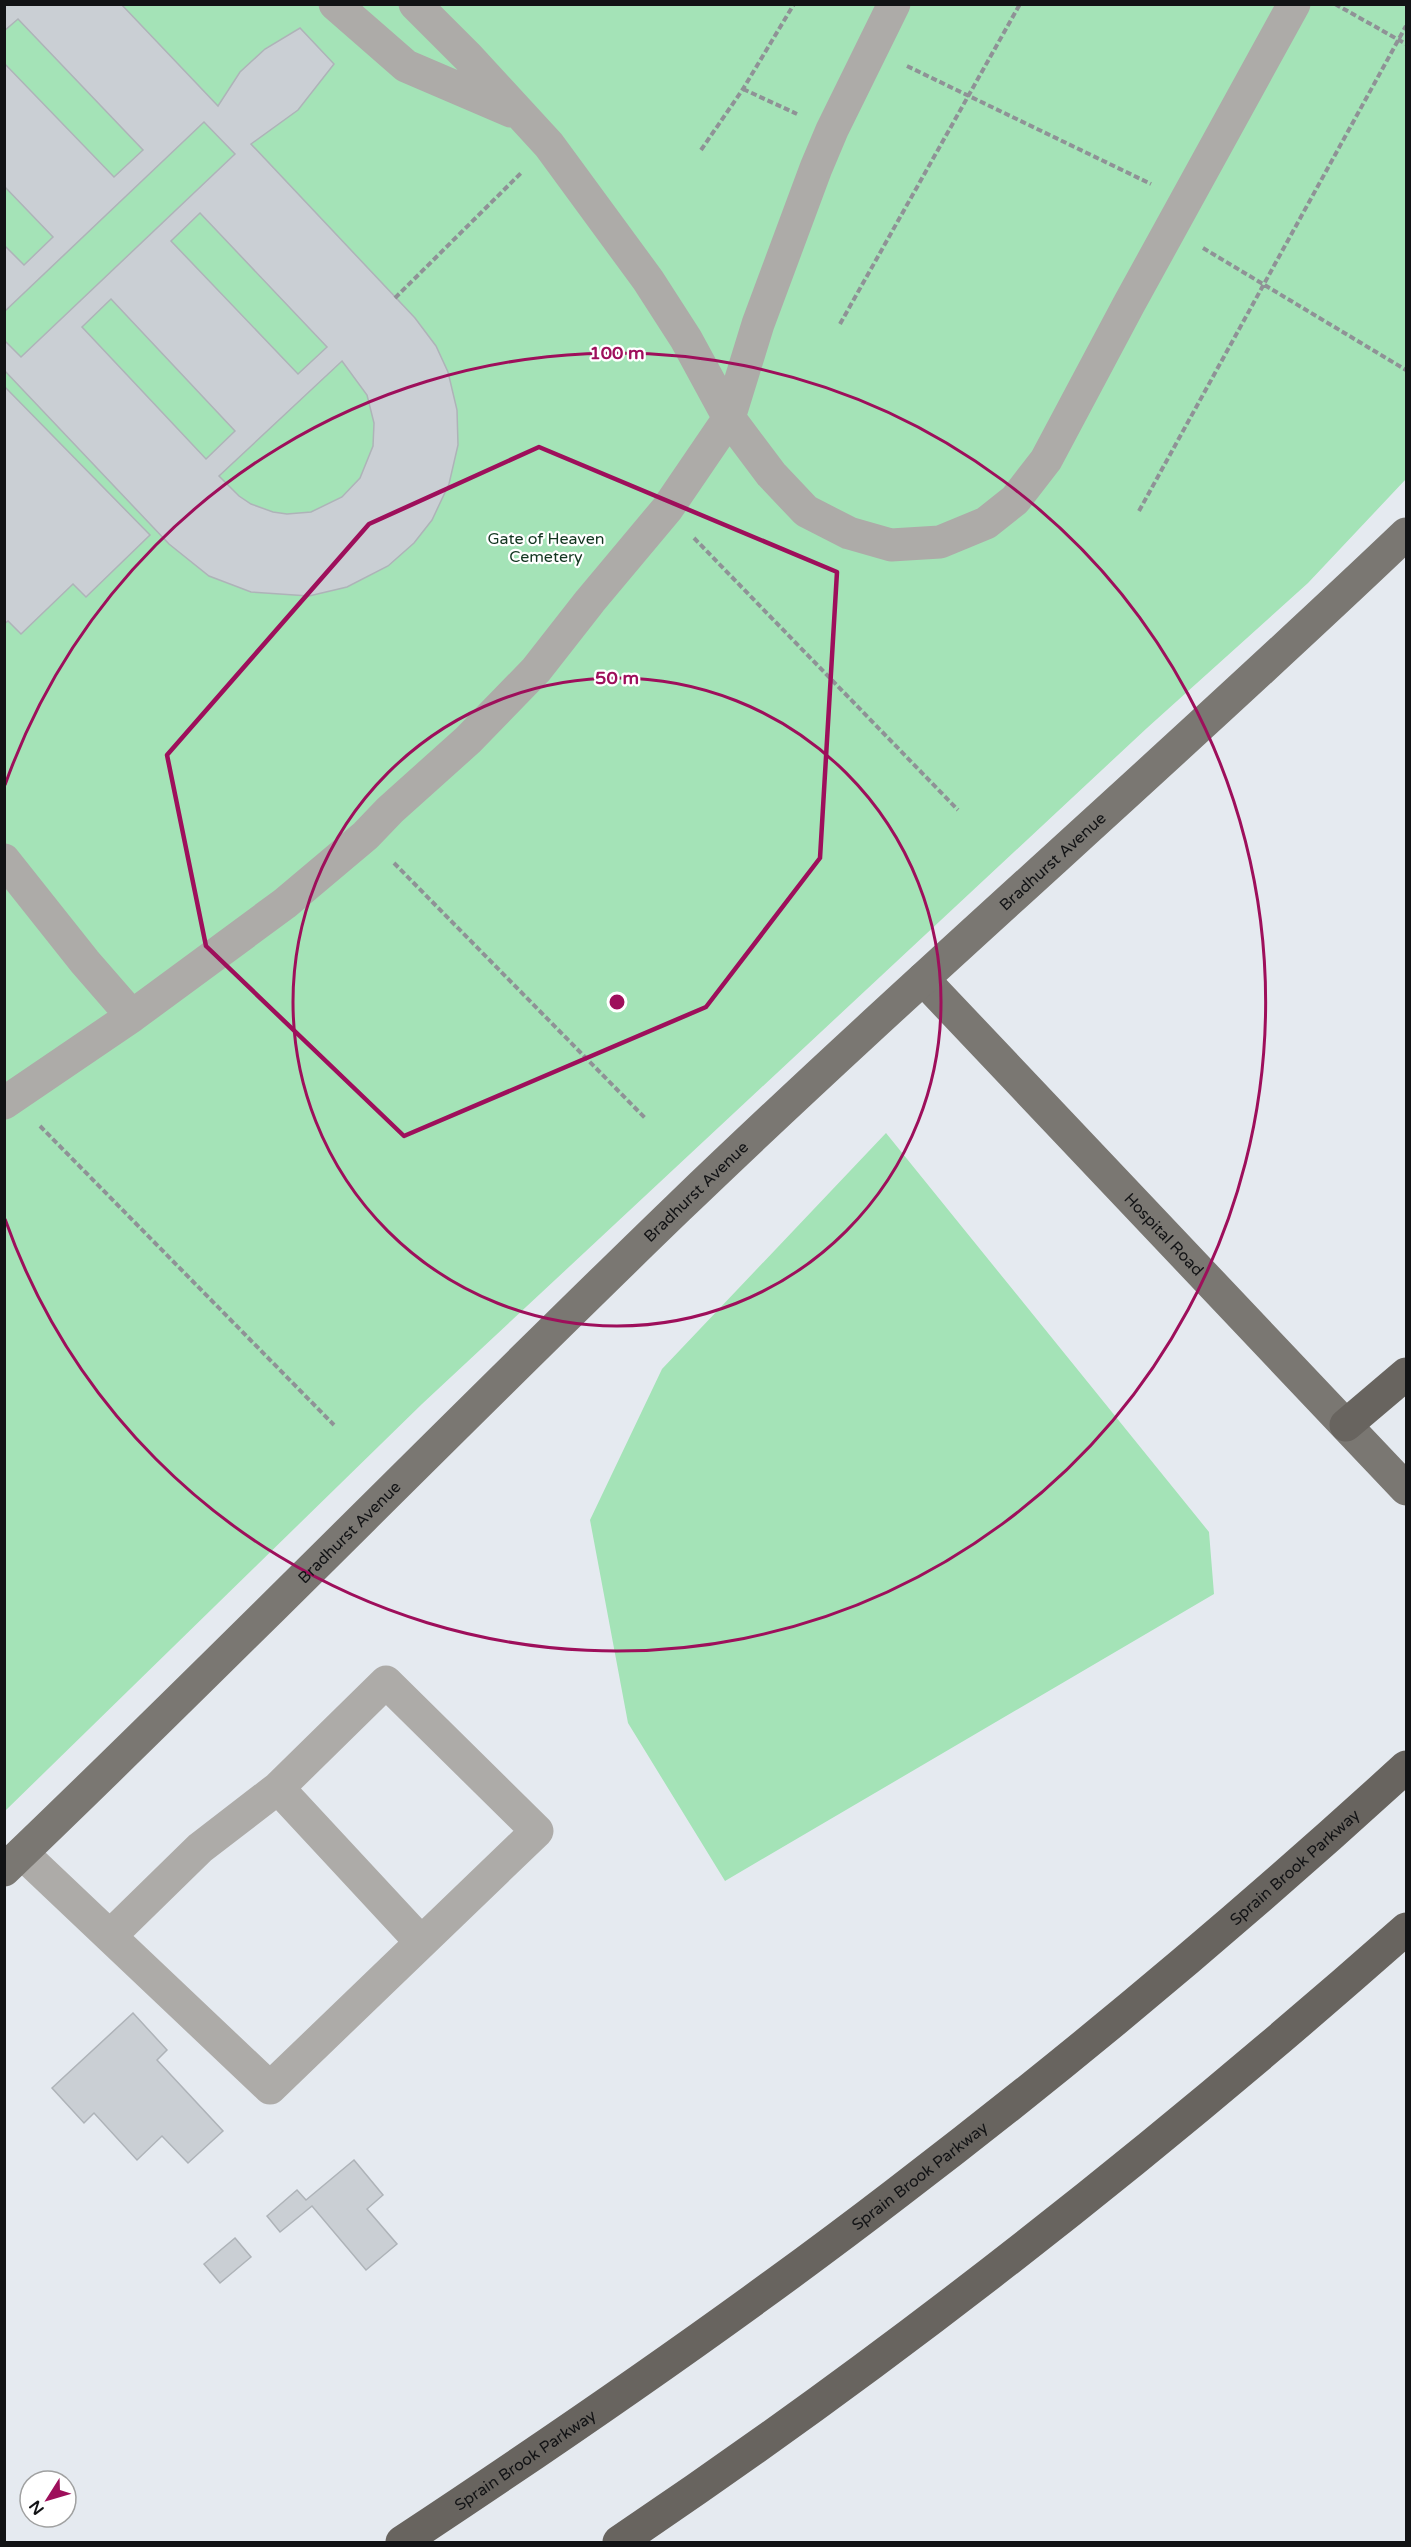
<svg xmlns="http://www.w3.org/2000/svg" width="1411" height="2547" font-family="'Varela Round',sans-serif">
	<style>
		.green { fill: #a4e3b7 }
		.building { fill: #cacfd4; stroke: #aeb3b8; stroke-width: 1.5; fill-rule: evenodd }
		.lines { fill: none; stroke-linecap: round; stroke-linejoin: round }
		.path { stroke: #8f9296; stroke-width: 4; stroke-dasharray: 6 3; stroke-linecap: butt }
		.minor { stroke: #adaba8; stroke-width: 33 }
		.major { stroke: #7a7772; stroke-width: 33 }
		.highway { stroke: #68645f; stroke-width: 33 }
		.marked { fill: none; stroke: #9e0f5b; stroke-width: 4.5; stroke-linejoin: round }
		.ring { fill: none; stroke: #9e0f5b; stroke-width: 3 }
		.labels { text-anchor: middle; stroke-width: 4.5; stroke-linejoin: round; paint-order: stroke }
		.park-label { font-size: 16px; fill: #123620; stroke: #fff }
		.street-label { font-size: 16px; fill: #121315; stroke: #fff }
		.centre { fill: #9e0f5b; stroke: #fff; stroke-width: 3 }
		.ring-label { font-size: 18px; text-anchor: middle; font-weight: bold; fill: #9e0f5b; stroke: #fff; stroke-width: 4.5; stroke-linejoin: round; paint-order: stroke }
	</style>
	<rect width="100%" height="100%" fill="#e5eaf0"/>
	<path class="green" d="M5 5H1406V479L1308 583 1147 728 422 1404 5 1811Z
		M886 1133 1209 1532 1214 1594 725 1881 628 1723 590 1520 662 1369Z"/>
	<path class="building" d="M4 4H121L218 106 240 72 265 49 300 28 334 64 298 110 251 144 415 318 436 346 448 372 457 410 458 445 449 484 432 520 414 543 388 566 347 587 309 596 251 592 209 576 169 544 4 370V340L21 357 235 154 204 122 4 312V245L24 265 53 237 4 186V63L114 177 143 150 18 19 4 31ZM200 213 327 347 298 374 171 241ZM111 299 235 431 206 459 82 327ZM342 361 367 395 374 423 373 446 360 478 342 497 311 512 287 514 273 512 251 504 239 496 219 476Z
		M4 386 150 535 86 597 73 584 21 634 8 621 4 624Z
		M133 2013 167 2050 157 2060 223 2131 188 2163 162 2136 137 2160 94 2113 84 2123 52 2088Z
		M354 2160 383 2195 367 2209 397 2244 366 2270 312 2206 280 2232 267 2216 297 2190 306 2200Z
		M235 2238 251 2257 220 2283 204 2264Z"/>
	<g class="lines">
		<path class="path" d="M1335 4 1406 44
			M907 66 1151 184
			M743 89 797 114
			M701 150 743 89 794 4
			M1203 248 1406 370
			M395 298 521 173
			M840 324 1020 4
			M1139 511 1406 26
			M694 538 958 810
			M394 863 646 1119
			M40 1126 334 1425"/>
		<path class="minor" d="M335 4 406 66 511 111
			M415 4 468 57 549 145 648 280 686 339 729 418 771 474 806 511 849 533 891 545 940 542 986 523 1015 500 1046 460 1129 304 1294 4
			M4 860 85 962 132 1016
			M4 1103 132 1016 284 904 366 835 390 810 468 740 536 670 590 601 667 509 729 418 758 324 816 168 832 130 894 4
			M22 1853 270 2088 537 1831 386 1682 278 1788 421 1942
			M110 1936 200 1848 278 1788"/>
		<g class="major">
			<path id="s1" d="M923 979 1406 1489"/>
			<path id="s2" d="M4 1870C232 1652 451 1427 678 1208 916 979 1167 762 1406 534"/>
		</g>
		<g class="highway">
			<path d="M1346 1425 1406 1374"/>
			<path id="s3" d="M402 2542C570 2431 737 2316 897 2193 1073 2059 1243 1916 1406 1767"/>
			<path d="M619 2542C894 2357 1157 2149 1406 1929"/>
		</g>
	</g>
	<path class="marked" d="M539 447 837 572 820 858 706 1007 404 1136 206 946 167 755 369 524Z"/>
	<g class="ring">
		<circle cx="617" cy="1002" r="324"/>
		<path d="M5 785A649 649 0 1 1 5 1219"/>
	</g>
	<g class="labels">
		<g class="park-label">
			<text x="546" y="544">Gate of Heaven<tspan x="546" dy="18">Cemetery</tspan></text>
		</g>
		<g class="street-label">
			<text dy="6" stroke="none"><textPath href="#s2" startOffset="1455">Bradhurst Avenue</textPath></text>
			<text dy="6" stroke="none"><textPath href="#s2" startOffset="969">Bradhurst Avenue</textPath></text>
			<text dy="6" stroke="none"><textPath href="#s1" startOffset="351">Hospital Road</textPath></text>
			<text dy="6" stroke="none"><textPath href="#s2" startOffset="483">Bradhurst Avenue</textPath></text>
			<text dy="6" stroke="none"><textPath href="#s3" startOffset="1120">Sprain Brook Parkway</textPath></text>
			<text dy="6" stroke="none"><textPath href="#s3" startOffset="634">Sprain Brook Parkway</textPath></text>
			<text dy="6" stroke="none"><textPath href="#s3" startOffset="148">Sprain Brook Parkway</textPath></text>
		</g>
	</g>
	<circle cx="617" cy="1002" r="9" class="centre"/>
	<g class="ring-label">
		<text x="617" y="359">100 m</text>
		<text x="617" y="684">50 m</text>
	</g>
	<rect width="1411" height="2547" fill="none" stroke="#121315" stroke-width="12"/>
	<g transform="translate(48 2499) rotate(233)"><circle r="28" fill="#ffffff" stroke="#a0a1a1" stroke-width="1.5"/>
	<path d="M0-4.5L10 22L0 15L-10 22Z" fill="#9e0f5b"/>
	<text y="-9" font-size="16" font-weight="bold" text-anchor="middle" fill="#121315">N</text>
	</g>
</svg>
